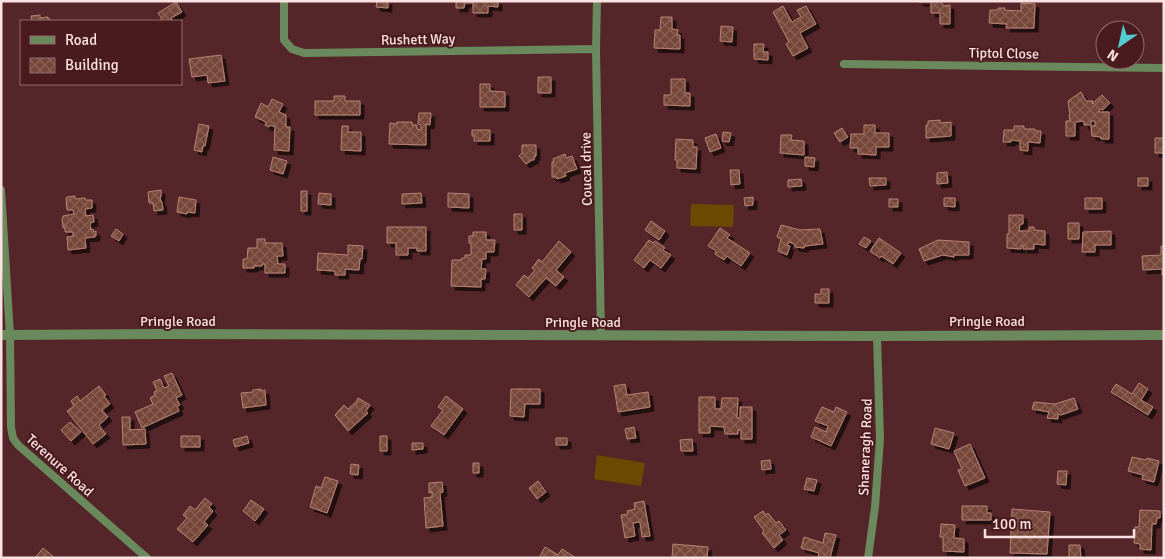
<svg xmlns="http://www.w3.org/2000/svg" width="1165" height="559" font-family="Signika,sans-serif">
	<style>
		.garden { fill: #6c4900 }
		.building { fill: url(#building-cross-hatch); stroke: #b88374; filter: url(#shadow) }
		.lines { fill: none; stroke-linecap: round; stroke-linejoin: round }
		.minor { stroke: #6a895d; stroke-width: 8 }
		.tertiary { stroke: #6a895d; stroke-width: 10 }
		.labels { text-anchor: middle; stroke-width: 4; stroke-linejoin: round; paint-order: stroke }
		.street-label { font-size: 14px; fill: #fbe2e2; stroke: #491b1f }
	</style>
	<defs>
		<pattern id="building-cross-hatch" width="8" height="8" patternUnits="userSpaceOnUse" patternTransform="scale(1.25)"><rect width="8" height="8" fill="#764739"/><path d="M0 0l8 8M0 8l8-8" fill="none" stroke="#8a6155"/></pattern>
		<filter id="shadow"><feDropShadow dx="4" dy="4" stdDeviation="0" flood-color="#0009"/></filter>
	</defs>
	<rect width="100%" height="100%" fill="#542629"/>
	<path class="garden" d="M691 204 734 205 733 227 690 226Z
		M597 455 645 463 641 486 594 479Z"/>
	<path class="building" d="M377 1H388V8L376 7Z
		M456 1H498V7L488 6V13H473V3H465L464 8H456Z
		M919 1H940L944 6 950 5V24H940V13H931V2H919Z
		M176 2 182 12 171 18 173 21H161L160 20 162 19 158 13Z
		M1021 3 1035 4 1034 28H1006L1007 24 989 23 990 10H998V8H1005L1004 10 1021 11Z
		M783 6 792 22 801 17 797 10 806 6 816 24 800 33 808 48 793 56 786 44 789 42 773 12Z
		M40 15V18L48 17V19H50L51 21H32L31 16Z
		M661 17H672V29L678 30 677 35H680V49L654 48 655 30H660Z
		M721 26 733 27 732 42 720 41Z
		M754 44H764L763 52H768V60L754 59Z
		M221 55 225 81 208 83 207 75 192 77 189 59Z
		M538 77H551V93H538Z
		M671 79H685V93H690V106L664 105V95H671Z
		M480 84H490V91L505 92V107H480Z
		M1081 92 1086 101H1093L1092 104 1102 95 1110 103 1103 110 1101 109 1098 112H1109V139H1101V137L1092 136 1091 126H1095V121H1091V125H1084V121L1075 122V136H1066V121H1070L1069 115H1070L1068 101Z
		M334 96H345V101H360V115H315V101H334Z
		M272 99 283 104 279 112 286 115V127H290L289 151 274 150 275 127 270 125 269 127 265 125 266 122 255 117 261 103 268 107Z
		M419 113H431L430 125 426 124V145L389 144 390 123 397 124V122H412V125H417V129L421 130V125L418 124Z
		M940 120V123L951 122V136L926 138V125H928V121Z
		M199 124 209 126 205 146H203L202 152 194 150Z
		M864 125H875V133H889V147H876V155L858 154V148H850L851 134H864Z
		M342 126H348V132H361V151L341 150Z
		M1014 126H1024V129H1035V131H1041L1040 143 1028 142V151L1020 150V141L1011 140V142H1003L1004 130H1014Z
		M842 128 848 137 840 142 834 133Z
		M472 130H490V141H474V136H472Z
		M723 132 731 133 729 142 722 141Z
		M716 134 721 148 710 152 705 138Z
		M781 135H792L791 140 804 141V155L780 153Z
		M1155 138H1164V153H1155Z
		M676 139 693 140V147H697L696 169 677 168V160H675Z
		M522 145H536V156H535L534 160H532L526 164 519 156 522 153Z
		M565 154 566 158 572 156 577 169 565 173 566 176 557 179 556 177H552V162H554L553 159Z
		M273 157 287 161 283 174 270 170Z
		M805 157 815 158 814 167 805 166Z
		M730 170H739L740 184 731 185Z
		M947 172 948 183 937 184V173Z
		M869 178H886V185L870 186Z
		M1138 178H1148V186H1138Z
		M801 179 802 186 788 187V180Z
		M161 190V197H160L161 202H162L163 210 154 211 153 203H149L148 192Z
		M301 191H307V211H301Z
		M319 193 331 194V205L318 204Z
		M421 193 422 203 402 204V194Z
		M448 193 469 194V208L448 207Z
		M75 196V199L85 198V200H92V208L85 209 86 216 93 215 94 222 90 223 91 230 93 229 94 232 96 231V236H95V237L85 238 86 248 68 250 67 237 73 236V232H65V227L63 228 62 219 63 218V216L74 214 73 210H67L66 199 67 197Z
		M179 197 196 200 195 213 187 212V214L177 212Z
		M753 197V205L745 206 744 198Z
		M944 198H955V207L944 206Z
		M1085 198H1102V209H1085Z
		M889 199H898V207H889Z
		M514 214H522V230H514Z
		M1009 215H1023V224H1020L1019 231H1029V227H1034V230L1045 231V245L1034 244V249H1023V245H1021V249L1007 248V234H1009Z
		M651 221 665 231 659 240 645 230Z
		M1068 223H1079V239H1068Z
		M781 225 800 230 820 229 823 244 805 246 804 248 795 247 794 244 789 242 787 245 790 246 787 255 778 251 781 239 777 237Z
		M387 227H426V251H417V248H408V255H396V243H387Z
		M720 228 730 235 727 238 750 253 741 266 727 256 724 260 715 254 716 251 708 246Z
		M116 229 123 234 119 241 111 236Z
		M1111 231V245H1095V252H1082L1083 232Z
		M473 232H486V240H495L494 252H486V259H482L481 269H486L485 279H481V287L451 286 452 260H461L462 258H465V255H471V243H469V236H473Z
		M864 237 871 241 866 248 859 244Z
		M879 238 901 253 893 264 881 256 880 258 870 251Z
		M257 239H265V243H282L283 256H277L278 264H285V273H265V264H262V266H254V268H243V259H247L248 248H257Z
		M649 240 653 243 655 241 665 248 663 250 671 255 661 268 650 260 644 268 634 260Z
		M938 240 969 242V255H954V257L943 255 924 261 919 249Z
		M559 241 571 252 556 270 564 277 556 286 546 278 529 297 516 285 524 275 528 278 535 270 532 268 539 259 542 262Z
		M348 245 363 246 362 259H360L359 270 345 269V275H335V271L317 270 318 253 348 255Z
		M1161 246H1164V275H1162V269L1143 270 1142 256 1161 255Z
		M821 289H829V303H815V294H821Z
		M172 373 182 395 176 398 180 405 177 406 179 411 142 428 135 412 153 404 150 398 155 395 154 392 157 391 153 382 160 379 164 388 169 386 164 376Z
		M1139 383 1148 389 1141 400 1153 407 1148 415 1111 392 1116 384 1132 394Z
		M625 384 627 395 648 392 650 407 618 412 614 386Z
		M99 386 106 395 104 396 110 404 102 410 108 417 99 425 106 434 93 444 67 411 74 406 71 401 77 396 80 401Z
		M261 389V391L265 390 266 405 243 408 241 393 253 392V390Z
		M511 389H540V404H525L524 417 510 416Z
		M446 396 463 409 444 435 431 426 443 410 438 407Z
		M699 397H715V409H721L722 398H738L737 418H740V407H752V439H741V430H738V434H725L724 427 710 426V433H699Z
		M358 398 370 405 366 411 368 413 348 431 335 415 344 405 348 409 356 402Z
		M1074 398 1078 409 1061 415 1058 414V419L1047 418 1049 412 1032 409 1034 402 1055 404Z
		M822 407 834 412 836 407 847 412 831 446 811 437 815 427 826 432 828 426 815 421Z
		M122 417H130V430L145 429 146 444 123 445Z
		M70 422 81 432 71 441 61 430Z
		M634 427 636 438 627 439 625 429Z
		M935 428 954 433 949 449 931 444Z
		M181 436H200V447H181Z
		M247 436 249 443 235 447 233 440Z
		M380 436H387V451H380Z
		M556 438H567V445H556Z
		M692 439 693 451H681L680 440Z
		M412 443H423V449L412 450Z
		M970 444 985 478 965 486 958 470 962 469 954 451Z
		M1132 457 1146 460 1147 458 1159 461 1154 482 1142 479 1143 475 1128 471Z
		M770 460 771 469 762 470 761 461Z
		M473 463H479V473H473Z
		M351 464 359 465 358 475 350 474Z
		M1058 471H1067L1066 485 1057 484Z
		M325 477 338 481 327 513 310 507 316 486 321 488Z
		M807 478 817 480 814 491 804 489Z
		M538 481 546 492 537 499 529 488Z
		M442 482 443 492 440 493 443 526 426 528 424 498 432 497V492L429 493V483Z
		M205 498 212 504 209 507 213 511 204 522 208 525 193 542 177 529 187 518 183 515 190 506 195 510Z
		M251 500 264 509 255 521 243 511Z
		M644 501 650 536 642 537 640 522 633 523 635 536 625 538 621 515 628 514 627 511 635 509 634 503Z
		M962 506H987V513H991V520H962Z
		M1012 509 1050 512 1047 554 1010 553Z
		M1140 510 1160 511V518H1157L1156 524H1152L1151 550 1140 549V544L1134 543 1135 527H1139Z
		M763 511 766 515 768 513 776 523 779 521 786 530 779 535 783 540 774 548 762 533 764 531 754 517Z
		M941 524 955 525 954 538 964 539V552L943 551V537H940Z
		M825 533 836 535 830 558 818 557 819 553 801 548 804 537 823 543Z
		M673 544 708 547 707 558H672Z
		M1069 545H1080L1081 558H1069Z
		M545 547 558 555 562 549 576 558H539Z
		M43 548 55 558H35Z"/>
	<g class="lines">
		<path class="minor" d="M284 1V40L292 49 304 53 596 49
			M597 1 596 49 601 335
			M844 64 1164 68
			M1 190 10 335 11 427 13 438 18 445 147 558
			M868 558 875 507 880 439 877 336"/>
		<path class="tertiary" d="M1 335 162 334 877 336 1164 335"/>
	</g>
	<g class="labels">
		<g class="street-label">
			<text transform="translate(418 39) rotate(-1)" y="5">Rushett Way</text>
			<text transform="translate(1004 53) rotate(1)" y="5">Tiptol Close</text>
			<text transform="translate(586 169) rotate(-91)" y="5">Coucal drive</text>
			<text x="178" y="326">Pringle Road</text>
			<text x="987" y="326">Pringle Road</text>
			<text x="583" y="327">Pringle Road</text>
			<text transform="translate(865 447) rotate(-88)" y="5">Shaneragh Road</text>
			<text transform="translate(60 465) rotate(42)" y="5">Terenure Road</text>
		</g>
	</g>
	<rect width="1165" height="559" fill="none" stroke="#fbe2e2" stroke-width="5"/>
	<rect x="20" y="20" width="162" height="65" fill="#491b1f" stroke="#906b6d"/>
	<rect x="30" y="36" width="25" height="8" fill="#6a895d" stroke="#906b6d"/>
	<text x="65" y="45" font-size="15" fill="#fbe2e2">Road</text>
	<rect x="30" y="58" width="25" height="15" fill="url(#building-cross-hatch)" stroke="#906b6d"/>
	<text x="65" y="70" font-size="15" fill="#fbe2e2">Building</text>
	<g transform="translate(1120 45) rotate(214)"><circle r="24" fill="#491b1f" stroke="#906b6d"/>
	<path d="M0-4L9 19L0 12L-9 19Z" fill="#52cdcf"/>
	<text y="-8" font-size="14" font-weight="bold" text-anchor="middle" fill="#fbe2e2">N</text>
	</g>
	<path d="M985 529v8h149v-8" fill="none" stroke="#fbe2e2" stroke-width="2.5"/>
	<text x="992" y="529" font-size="15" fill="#fbe2e2" stroke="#491b1f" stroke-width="4" paint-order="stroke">100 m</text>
</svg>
